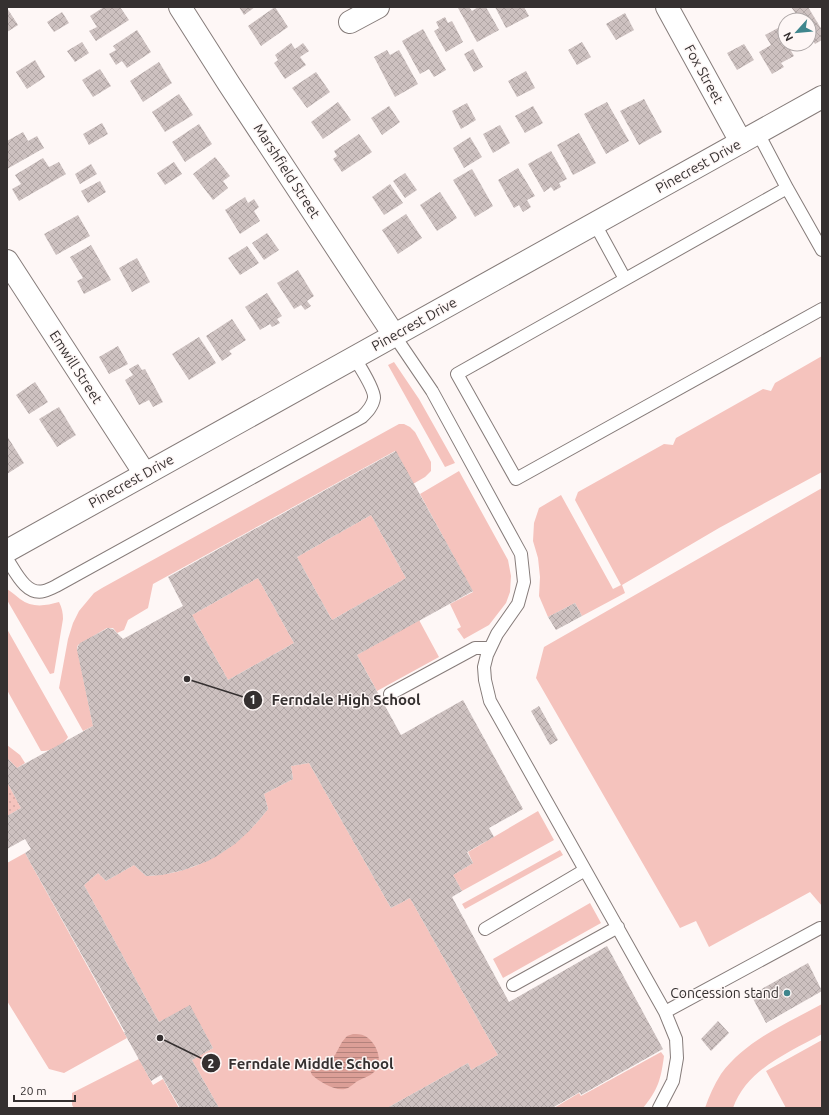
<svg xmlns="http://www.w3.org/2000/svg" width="829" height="1115" font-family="Ubuntu,sans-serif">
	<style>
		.grass { fill: #f5c3bd }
		.park { fill: url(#park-dots) }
		.water { fill: url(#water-rules) }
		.building { fill: url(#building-cross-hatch); fill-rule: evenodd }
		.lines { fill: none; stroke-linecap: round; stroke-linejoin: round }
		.service-casing { stroke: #867c7a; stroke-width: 14 }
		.minor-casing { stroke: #867c7a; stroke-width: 24 }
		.tertiary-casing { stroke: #867c7a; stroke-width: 24 }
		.service { stroke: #fff; stroke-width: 12 }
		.minor { stroke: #fff; stroke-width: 22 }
		.tertiary { stroke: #fff; stroke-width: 22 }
		.poi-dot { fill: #3f868d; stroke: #fef7f6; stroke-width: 1.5 }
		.labels { text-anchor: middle; stroke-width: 3; stroke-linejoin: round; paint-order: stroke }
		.street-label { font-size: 14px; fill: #353030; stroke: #fef7f6 }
		.poi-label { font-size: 14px; fill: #353030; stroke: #fef7f6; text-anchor: end }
		.leader { fill: none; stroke: #353030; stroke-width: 1.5 }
		.callout-dot { fill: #353030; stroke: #fef7f6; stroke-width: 1.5 }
		.mark-label { font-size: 12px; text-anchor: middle; font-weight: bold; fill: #fff }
		.callout-label { font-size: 15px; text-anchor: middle; font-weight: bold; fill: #353030; stroke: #fef7f6; stroke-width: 3; stroke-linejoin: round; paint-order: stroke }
	</style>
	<defs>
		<pattern id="park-dots" width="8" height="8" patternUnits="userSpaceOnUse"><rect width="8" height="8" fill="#f5c3bd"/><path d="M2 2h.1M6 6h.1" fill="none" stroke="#d3a8a3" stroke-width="1.8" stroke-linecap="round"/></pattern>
		<pattern id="water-rules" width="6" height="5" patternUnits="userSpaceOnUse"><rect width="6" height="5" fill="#dc9f97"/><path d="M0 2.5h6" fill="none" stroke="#b3827c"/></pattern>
		<pattern id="building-cross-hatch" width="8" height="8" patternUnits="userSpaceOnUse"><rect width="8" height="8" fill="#cdc1c0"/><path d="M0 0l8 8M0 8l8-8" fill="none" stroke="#b1a6a5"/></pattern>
	</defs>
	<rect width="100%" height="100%" fill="#fef7f6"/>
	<path class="grass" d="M822 356V472L719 528 622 585 625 593 582 616 575 603 548 617 539 596 540 577 538 558 533 541 534 523 539 508 561 495 613 589 621 585 575 500 578 492 664 444 673 445 676 438 763 389 771 391 775 383Z
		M394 362 419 399 455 463 445 467 388 365Z
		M399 424H404L410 427 415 432 431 462V471L425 477 413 484 395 451 153 584 148 608 128 620 124 630 117 633 113 628H107L78 645 77 648 93 726 83 731 59 688 68 639 73 623 79 611 94 593 102 588Z
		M459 471 508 560 511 576 510 592 506 603 489 625 464 639 457 629 461 627 450 604 473 592 420 494Z
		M822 488V906L810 892 709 947 696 921 680 928 536 678 544 647Z
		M371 515 406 578 332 620 297 557Z
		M258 578 294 643 228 680 192 615Z
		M7 589C12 592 16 596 20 599 32 608 45 606 59 602 62 608 63 613 63 619L54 673 50 674 7 600Z
		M419 620 439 657 377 691 357 655Z
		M7 629 68 737C64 745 50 752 41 751L7 690Z
		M7 745 20 755 25 763 17 768 7 758Z
		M309 763 391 908 410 898 498 1055 471 1070 468 1063 387 1108H219L192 1060 213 1048 190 1006 159 1022 84 885 98 873 106 881 134 865 146 876C197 874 238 849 268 809L264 794 293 779 291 766Z
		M538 811 554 840 462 891 453 875 473 863 468 852Z
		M560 850 563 855 465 909 462 904Z
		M25 853 127 1038 64 1073 49 1069 7 1001V863Z
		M590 903 601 923 503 978 493 959Z
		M822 1004V1034C788 1053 747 1069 733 1108H705C709 1096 714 1085 721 1074 746 1040 786 1024 822 1004Z
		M822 1040V1108H786L766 1071Z
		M661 1052 664 1056C661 1079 658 1090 643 1108H554L579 1093 581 1096Z
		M139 1059 153 1085 163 1079 179 1108H74L72 1105V1093Z"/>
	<path class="park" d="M7 782 21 808 7 816Z"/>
	<path class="water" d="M353 1034C357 1034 361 1034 365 1036 376 1042 384 1060 375 1071 370 1077 362 1078 356 1082 354 1084 351 1086 348 1088 337 1093 320 1082 312 1075L310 1070 312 1064 329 1060 335 1055 342 1042 347 1036Z"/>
	<path class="building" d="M104 7H120L129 20 96 41 89 31 97 27 90 16Z
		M239 7H255L244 15Z
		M275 7 288 27 261 46 248 26Z
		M461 7H469L472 11 478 7H486L499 30 477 42 458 8Z
		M495 7H524L529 16 506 28Z
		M791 7H808L822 30V40L815 44 812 39 809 41V20H792L790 17 796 14Z
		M7 8 18 25 7 32Z
		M62 12 69 23 54 32 47 22Z
		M625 13 634 30 616 40 606 24Z
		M445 17 448 23 452 21 463 42 446 52 434 31 439 28 436 22Z
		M778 28 785 41V44H787L794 56 781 63 784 67 772 74 759 52 771 45 765 35Z
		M423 29 446 70 434 77 429 69 420 74 402 41Z
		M137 30 151 52 127 68 122 61 116 65 109 54 116 50 113 46Z
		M82 42 89 53 75 62 67 51Z
		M582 42 591 57 577 65 568 50Z
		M291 43 295 49 303 43 309 51 300 57 306 65 285 79 274 63 278 60 275 55Z
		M744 44 754 60 737 70 727 53Z
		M473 49 483 67 474 72 464 54Z
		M387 50 390 55 399 50 418 84 395 97 374 57Z
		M35 60 45 77 27 89 16 72Z
		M159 62 172 83 143 102 130 81Z
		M100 69 111 86 93 97 82 80Z
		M526 71 535 88 517 97 508 81Z
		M316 72 330 92 307 108 292 88Z
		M179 94 193 115 165 132 152 112Z
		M644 99 662 132 639 145 620 111Z
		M338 102 351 120 323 139 311 122Z
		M607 102 629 141 606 154 584 114Z
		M467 103 476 120 461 129 452 111Z
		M389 106 400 122 382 135 371 118Z
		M533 106 543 123 525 133 515 116Z
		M102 123 108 134 89 145 83 134Z
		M199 124 212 144 185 162 172 142Z
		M500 125 510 143 493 153 483 134Z
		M23 132 28 141 37 136 44 148 7 169V141Z
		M579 133 596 163 573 175 557 145Z
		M359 134 372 152 342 172 333 159 337 156 334 151Z
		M470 137 482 157 464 168 453 148Z
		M551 151 567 179 559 183 561 187 554 191 551 187 544 192 528 164Z
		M215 157 230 176 223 181 228 188 213 200 193 174Z
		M43 158 49 167 59 162 66 174 19 201 12 189 21 184 15 175Z
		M174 162 182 174 165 185 157 173Z
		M91 164 97 174 80 184 75 174Z
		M518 168 535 196 527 200 531 207 523 212 519 205 514 208 498 180Z
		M472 169 493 206 475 217 453 180Z
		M405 173 417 190 405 198 393 181Z
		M100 181 106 192 88 203 81 191Z
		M390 184 403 203 384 215 372 197Z
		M440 192 457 218 437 231 420 205Z
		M245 197 248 203 254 199 259 207 254 211 260 221 240 234 225 210Z
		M406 214 422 238 398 254 382 230Z
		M78 215 90 236 56 255 44 234Z
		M267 233 279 250 264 260 252 243Z
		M91 245 111 280 84 294 77 281 83 278 70 257Z
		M247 246 259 263 240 275 228 258Z
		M137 258 150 282 132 292 119 268Z
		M298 270 314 296 307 301 311 306 305 310 301 305 294 309 277 283Z
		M267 293 282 316 277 319 280 323 272 327 270 324 260 330 245 307Z
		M232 319 246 340 229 351 232 354 222 361 206 336Z
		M199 337 216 363 189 380 172 354Z
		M118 346 128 364 109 374 99 357Z
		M138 364 142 370 145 369 163 402 153 407 149 400 139 405 125 380 133 375 129 369Z
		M35 382 48 402 29 414 16 395Z
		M59 407 76 435 57 447 39 419Z
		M7 436 24 463 7 474Z
		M396 451 473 591 357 655 401 735 463 700 523 809 489 828 494 837 467 852 473 863 453 875 462 891 452 897 509 1002 607 946 663 1049 581 1095 580 1092 552 1108H387L468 1063 471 1070 498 1055 410 898 391 908 309 763 291 766 293 779 264 794 268 809 260 819 249 831 235 844 217 856 208 861 184 870 162 875 146 876 134 865 106 881 98 873 84 885 159 1022 190 1005 213 1048 192 1060 219 1108H180L161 1075 151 1081 127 1038 124 1032H125L25 853 31 849 25 839 7 849V816L21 808 7 782V758L17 768 93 726 77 650 78 646 80 643 108 628 113 629 123 639 183 606 168 577ZM371 515 406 578 332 620 297 557ZM258 578 294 643 228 680 192 615Z
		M575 603 582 616 556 630 548 617Z
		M539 706 558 740 550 745 531 711Z
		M808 963 822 991 766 1023 751 995Z
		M718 1021 729 1033 711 1051 701 1039Z"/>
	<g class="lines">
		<defs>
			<path id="service" d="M758 133 787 188 822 250
				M787 188 457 374 516 479 822 309
				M595 224 625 279
				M394 335 432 391 521 554 524 582 518 604 497 634 487 655 484 667 485 680 490 701 665 1012 676 1039 677 1058 673 1081 659 1108
				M7 559C15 571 26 596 44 591 48 590 52 588 56 586L362 417C367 412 373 406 374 398 375 390 359 365 354 357
				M390 694 475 648H490
				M485 929 585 870
				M513 985 618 927
				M665 1012 820 928"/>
			<path id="minor" d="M180 7 229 84 394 335
				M667 7 741 142
				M350 22 378 7
				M7 261 145 474"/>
			<path id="tertiary" d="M7 551 822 97"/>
		</defs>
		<use href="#service" class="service-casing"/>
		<use href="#minor" class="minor-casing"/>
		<use href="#tertiary" class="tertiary-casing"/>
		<use href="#service" class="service"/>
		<use href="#minor" class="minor"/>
		<use href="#tertiary" class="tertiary"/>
	</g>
	<circle class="poi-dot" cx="787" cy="993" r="4"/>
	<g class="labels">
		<g class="street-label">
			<text transform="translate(704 74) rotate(61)" y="5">Fox Street</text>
			<text transform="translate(698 166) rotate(-29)" y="5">Pinecrest Drive</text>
			<text transform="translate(287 171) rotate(57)" y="5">Marshfield Street</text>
			<text transform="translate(414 324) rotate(-29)" y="5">Pinecrest Drive</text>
			<text transform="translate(76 367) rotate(57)" y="5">Emwill Street</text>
			<text transform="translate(131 481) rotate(-29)" y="5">Pinecrest Drive</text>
		</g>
		<g class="poi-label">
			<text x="779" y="998">Concession stand</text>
		</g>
	</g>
	<path class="leader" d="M187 679L253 700M160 1038L211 1063"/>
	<g class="callout-dot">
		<circle cx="187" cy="679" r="4"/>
		<circle cx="160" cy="1038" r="4"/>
		<circle cx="253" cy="700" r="10"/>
		<circle cx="211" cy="1063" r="10"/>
	</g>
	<g class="mark-label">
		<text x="253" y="704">1</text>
		<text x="211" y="1068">2</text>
	</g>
	<g class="callout-label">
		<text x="346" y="705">Ferndale High School</text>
		<text x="311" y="1069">Ferndale Middle School</text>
	</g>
	<rect width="829" height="1115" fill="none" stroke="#353030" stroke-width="16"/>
	<g transform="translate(797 32) rotate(243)"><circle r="19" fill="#fef7f6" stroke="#aea7a7"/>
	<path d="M0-3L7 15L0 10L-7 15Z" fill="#3f868d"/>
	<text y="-6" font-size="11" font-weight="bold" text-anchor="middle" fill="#353030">N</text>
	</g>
	<path d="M14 1095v6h61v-6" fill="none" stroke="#353030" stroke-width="2"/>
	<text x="20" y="1095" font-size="12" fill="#353030" stroke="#fef7f6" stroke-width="3" paint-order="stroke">20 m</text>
</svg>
